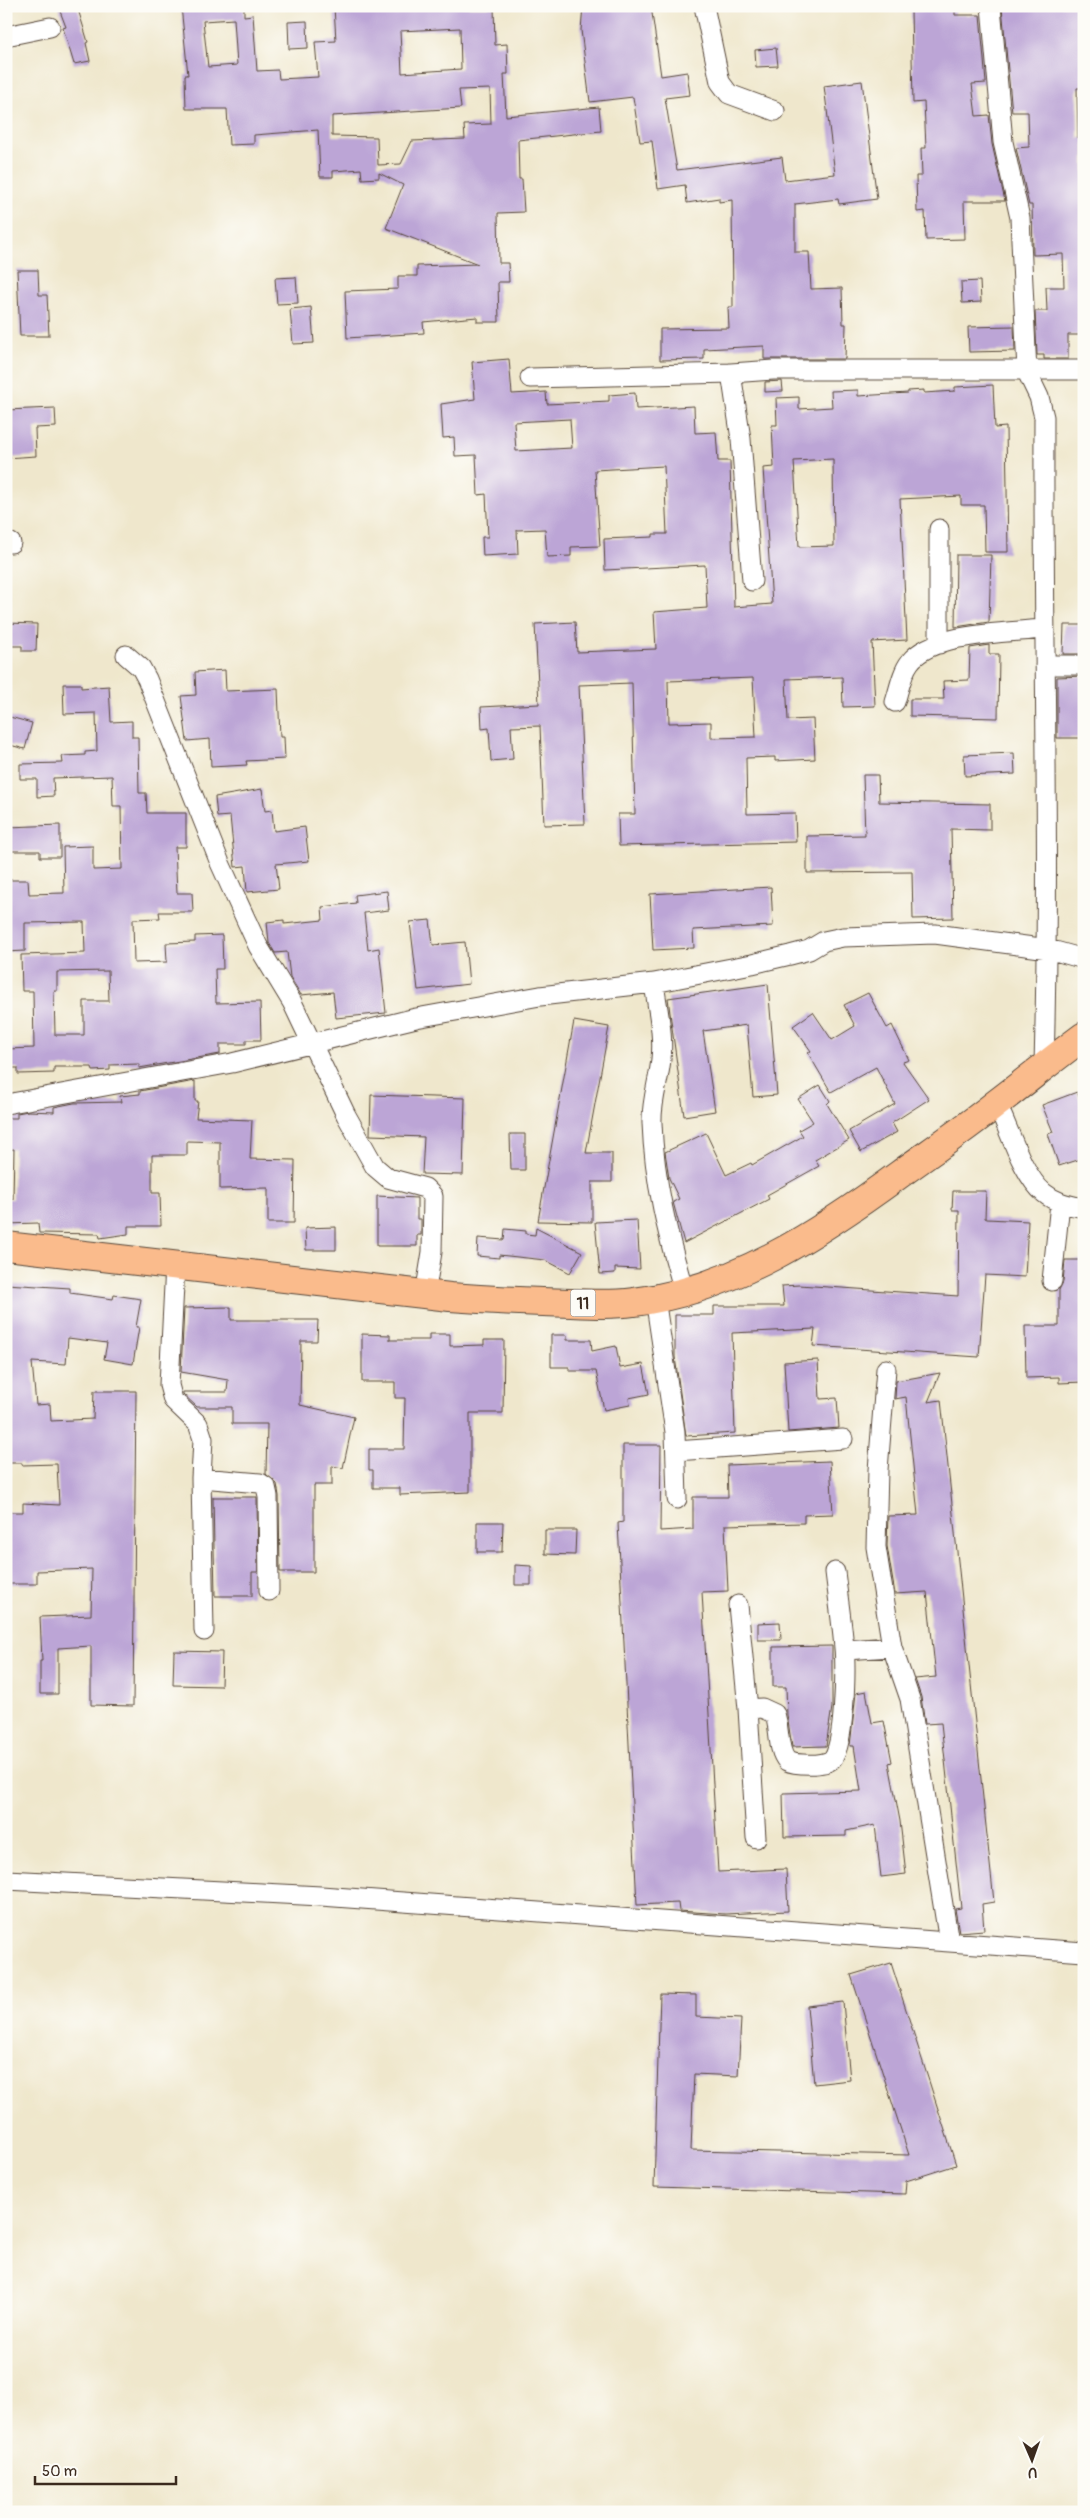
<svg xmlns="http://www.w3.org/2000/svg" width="1090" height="2518" font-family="Pangolin,sans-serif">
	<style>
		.building { fill: #bca5d6; fill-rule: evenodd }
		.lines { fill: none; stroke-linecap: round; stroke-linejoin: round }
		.minor-casing { stroke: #564638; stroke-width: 21 }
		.highway-casing { stroke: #564638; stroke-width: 30 }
		.minor { stroke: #fff; stroke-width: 19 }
		.highway { stroke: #fabb8c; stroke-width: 28 }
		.labels { text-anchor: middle; stroke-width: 4; stroke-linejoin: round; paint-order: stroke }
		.shield { fill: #fdfcf7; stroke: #75695f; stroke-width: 1 }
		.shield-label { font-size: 16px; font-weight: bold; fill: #3b2a1e }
	</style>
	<rect width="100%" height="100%" fill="#fdfcf7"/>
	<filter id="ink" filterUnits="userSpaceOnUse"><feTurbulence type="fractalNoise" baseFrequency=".02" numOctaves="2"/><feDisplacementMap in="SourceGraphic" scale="10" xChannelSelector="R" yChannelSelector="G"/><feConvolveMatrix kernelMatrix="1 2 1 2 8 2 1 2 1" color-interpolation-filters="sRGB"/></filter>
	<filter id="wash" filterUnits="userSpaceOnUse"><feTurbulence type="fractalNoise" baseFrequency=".0096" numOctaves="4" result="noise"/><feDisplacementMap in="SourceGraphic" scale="20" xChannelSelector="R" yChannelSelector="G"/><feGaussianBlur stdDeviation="1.12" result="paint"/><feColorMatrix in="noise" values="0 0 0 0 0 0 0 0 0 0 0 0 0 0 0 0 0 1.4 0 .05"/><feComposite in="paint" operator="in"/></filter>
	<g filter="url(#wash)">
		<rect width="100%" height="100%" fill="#efe7cc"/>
		<g id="blocks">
			<path class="building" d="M58 6H77L88 42 86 43 90 61 74 64 63 28 66 27Z
				M181 6H244V16L253 15 257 71 278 70 279 79 318 77 315 42 336 41 334 6 494 7 495 45 507 44 508 74H504L506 116 599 107 601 131 518 140 519 179H522L524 212 498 213 499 263H508L509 282H498L499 322H477V317L423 322 424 333 347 338 345 291 398 289V276H417V266L478 264 386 228 403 185 379 173V178L362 179 361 169 333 171V177H320L318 130 254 135V144L229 145 227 109H186L185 75H188ZM234 19 237 65 208 67 203 21ZM460 28 461 69 402 73 400 31ZM490 89 491 124 464 125 465 139 412 141 401 164 378 165 377 137 332 136V116L461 108 459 90Z
				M583 6H651L661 76 687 72 690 95 665 98 677 170 782 157 785 180 835 174 824 86 862 81 877 199 839 204 838 199 795 204V252H809L811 289 842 288 843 324H846L845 359H764V346L704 349V359L660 360V329L729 328 728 307H733L732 200 719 202V198L687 203 685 185 658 189 652 141 640 142 633 97 590 102 581 30Z
				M936 6H955V15H980L986 83 972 84 976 116 989 115 992 144 1005 201H964L965 239 926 240 925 211 917 212 916 176H922L921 148H926L924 102 913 103 911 11 936 9Z
				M1032 6H1084L1082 88H1077L1078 138H1084V335H1068V359H1044V355H1037L1035 311H1047L1046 287H1064L1063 254 1033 255 1032 205H1029L1016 148 1029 147 1028 112H1012L1002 7Z
				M307 21 308 48 289 49 288 22Z
				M776 48 778 66 756 67 755 50Z
				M17 270H38L39 295H47L49 336H20Z
				M296 277 298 303 277 304 275 278Z
				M980 281 981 302 962 303 961 282Z
				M311 307 314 343 293 344 290 309Z
				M1014 326 1015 351 969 352 968 327Z
				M509 359 512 394 546 392 547 404 609 401V395L635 393 636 409 694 406 695 433 716 432 718 461H730L734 607 772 604 763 468 774 467 772 425H777L776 398 799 397V409L832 407 831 391 858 390V396L908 393V391L924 390V393L955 391V387L993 385 995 428 1006 427 1008 552H985L984 505H961V496L900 499 907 640 872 642 875 706 843 707 842 677 786 679 788 720 813 719 815 759 775 761V757L746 758 747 814 795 813 796 842 619 846 618 814H635L632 683 579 685 585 824 544 825 540 726 511 727 513 759 491 761 489 728 482 729 481 707 539 704 535 624 575 622 577 652 656 649 654 612 707 608 705 565 605 570 604 539 653 537V534H667L664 466 595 470 600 546 571 547V556L547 557 545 529 517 530 518 554 483 556 482 537H488L486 494 478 495 476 455 455 456 454 437 443 438 441 404 475 399 472 362ZM570 419 572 448 516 451 514 422ZM833 459 834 546 799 547 794 461ZM753 678 756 737 711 738V722L669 723 668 681Z
				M782 381 783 391 765 392V382Z
				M55 408 56 427 35 428 36 456 6 458V410Z
				M956 555H991L989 622 955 627Z
				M6 623 37 624 36 651H22V646H6Z
				M1064 625H1084V654H1063Z
				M989 645V654H999L998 718 910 716V699H944L943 681 969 680 970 648Z
				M225 670 226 691 278 689 280 737H284L285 759 246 761 247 765 211 767 210 739 187 741 181 696 196 695 195 672Z
				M1084 676V738H1057V677Z
				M63 684H81V688L109 686 111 722 132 721V737H138L139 793H146L147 813H186V847H175L177 893H192L193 912H159L160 918 133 919 134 963 167 962 166 943 195 942V936L222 935 223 969H215L216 1003 260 1002 261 1040H246V1044H220V1054L139 1068V1064L110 1065V1070L93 1071 92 1067H54V1073L18 1074V1068H6V1049L34 1048 33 991H22L21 955 85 953 84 922 25 923V951L6 952V880H28L29 894 64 893 63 847 93 846V870L122 869 121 806H113L112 776 53 778 54 796 37 797V779H20V764L63 763 62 756 85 755V752L97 751 96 713 64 714ZM108 971 109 1001H84V1035H55L54 991H57V972Z
				M6 716 32 723 25 749 6 744Z
				M1014 753 1015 774 965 776 964 755Z
				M863 775H878L879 802 990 804V830L951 829 953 918 913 919 912 872 807 873V836L865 835Z
				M262 789 265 811 272 810 274 831 305 827 309 861 276 864 279 889 247 892 245 866 235 867 230 816 217 817 215 797Z
				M60 825V857H40V851H8V827Z
				M771 887 773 926 693 930 694 948 653 950 650 894Z
				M387 891 389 910 364 913 368 950 379 948 386 1013 336 1018 333 992 301 995 290 977 287 952 275 953 269 943 267 922 284 920V924L323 920 322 907 356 903 355 895Z
				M430 920 433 945 465 942 469 984 418 990 410 922Z
				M768 984 777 1095 753 1097 747 1025 703 1031 715 1111 684 1116 668 998Z
				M868 993 887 1028 892 1025 909 1060 903 1062 929 1099 892 1123 897 1132 861 1152 849 1131 895 1104 876 1067 831 1092 808 1053 811 1051 793 1026 813 1012 832 1040 855 1026 844 1005Z
				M574 1021 609 1027 586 1153H612V1182H592V1222L538 1221Z
				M195 1081V1101H198L196 1118 252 1120 250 1159 295 1160 294 1223H268V1188L220 1189V1142L187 1141V1155H152V1193H160L161 1226H128V1234L100 1238 99 1234 39 1233 38 1223 6 1224V1199H13L14 1149 6 1150V1118H17V1113L28 1111 54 1112V1107L74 1103 121 1102 120 1096 140 1094V1091Z
				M820 1085 830 1101 827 1104 849 1140 815 1160 819 1166 767 1195 769 1199 684 1243 673 1202 679 1199 669 1178 665 1152 706 1133 726 1175 751 1163 752 1165 803 1136 799 1130 813 1122 798 1099Z
				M1077 1092 1084 1109V1158L1059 1166 1048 1134 1053 1132 1042 1105Z
				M371 1095 465 1098 463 1175 422 1174 424 1137 370 1135Z
				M510 1134H525V1170H511Z
				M953 1191H986L985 1218 987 1219 1028 1221 1025 1277 985 1275 979 1357 813 1346 815 1329 732 1333 735 1433 686 1436 675 1357V1315H714V1306H784L782 1286 799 1285 958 1296 959 1210H952Z
				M377 1196 417 1198V1219H421V1235H417V1246H377Z
				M637 1220 640 1269 615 1268V1273L600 1274 595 1222Z
				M336 1227V1250H306L305 1228Z
				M536 1228 582 1252 570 1273 545 1260 499 1255V1258L477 1256 478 1238 504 1240 505 1229 526 1231V1234L535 1235Z
				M1065 1260H1084V1382L1059 1383V1377L1026 1378 1025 1326H1059V1290L1063 1282Z
				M6 1284 70 1288V1293L113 1299 114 1295 141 1299 136 1327H139L133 1364 104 1359 107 1343 68 1338 66 1364 32 1362 36 1405 50 1404 51 1421 93 1419 94 1391H136L133 1706 91 1705V1646L58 1648V1694H40V1661H42L40 1617 91 1615 92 1569 37 1571V1584H7L6 1512H23V1503L59 1505 57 1464 22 1465V1463H6Z
				M231 1307V1320H318L317 1341H301L300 1405 354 1417 343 1468 332 1466V1485H314V1572H280L279 1496 277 1484 266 1474 267 1424H232V1407H197L183 1394V1392H227L228 1380 181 1372 184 1308Z
				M362 1334 390 1335V1340H429V1334H450V1346L484 1345V1340H504L503 1413H470V1492L400 1495V1488H373V1470H369V1449H404L405 1398H395V1382H362Z
				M551 1335H567V1340H591L592 1351 616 1346 620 1368 643 1364 649 1394 629 1398 630 1405 604 1410 596 1371H569V1367H551Z
				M818 1360 820 1399 837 1398 839 1428 788 1432 784 1362Z
				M940 1373 928 1402 941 1400 994 1902 982 1904 984 1930 959 1932 955 1909 961 1908 941 1723 925 1724 921 1697 915 1679 936 1677 927 1592 895 1594 887 1546 888 1516 918 1515 906 1397 895 1399 896 1381Z
				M623 1445H661L660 1531 693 1529V1497H728L727 1465 830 1461 833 1514 804 1515V1523L725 1525 728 1591 702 1592 718 1872 786 1869 788 1911 725 1914 679 1911 678 1903 637 1905 618 1523 623 1522Z
				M213 1497H257L258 1572H252V1596H215Z
				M477 1522H503L502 1552H477Z
				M545 1530H576L575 1555 545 1554Z
				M515 1565 531 1566V1585H515Z
				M780 1622 781 1640H758V1623Z
				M832 1646V1707L826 1746 792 1747 787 1715 786 1687H773V1647Z
				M174 1651 222 1652 221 1686 173 1685Z
				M866 1691 872 1723 884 1721 892 1762 889 1763 900 1821 906 1874 881 1877 875 1825 846 1831V1836L784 1837 783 1793 861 1791 854 1746H850L856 1693Z
				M891 1963 956 2165 906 2181 905 2194 654 2187 660 1994 696 1995V2017L741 2019 738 2076 694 2074 691 2150 909 2155 851 1975Z
				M843 2002 850 2080 814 2084 807 2006Z"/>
		</g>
	</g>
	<g filter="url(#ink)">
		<use href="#blocks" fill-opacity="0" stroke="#564638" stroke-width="1"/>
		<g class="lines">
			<defs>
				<path id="minor" d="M704 6 720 82 729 94 775 111
					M991 6 1003 142 1020 218 1027 372 1039 397 1044 417C1043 633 1050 849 1044 1065
					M6 36 50 27
					M731 373 741 439 752 581
					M530 378 731 373 773 370H1084
					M6 543H11
					M939 644V529
					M126 655 141 668 147 679 220 863 258 946 292 1002 346 1115 375 1167 388 1178 425 1188 433 1196 432 1252 425 1295
					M1045 665H1084
					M895 702C899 690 902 672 910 662 933 632 1008 633 1043 629
					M654 983C657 1007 664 1034 661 1059 659 1081 651 1101 652 1123 654 1180 668 1237 684 1291
					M6 1104 232 1063 416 1018 540 996 654 983 752 964 790 955 809 950 824 941 843 937 935 934 1048 949 1084 959
					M997 1104C1009 1129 1023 1176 1044 1193 1056 1203 1069 1205 1084 1208
					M175 1265 169 1385 173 1400 198 1424 203 1439 201 1478 204 1631
					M1052 1281 1060 1203
					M655 1298 675 1432 677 1499
					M886 1369 878 1470 876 1547 892 1647 910 1699 949 1942
					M676 1451 843 1439
					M201 1478 260 1483 266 1487 268 1496 269 1591
					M738 1605 748 1709
					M845 1650 892 1647
					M756 1838 748 1709 762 1708 775 1714C780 1728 777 1750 787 1761 795 1765 824 1766 831 1760 845 1751 846 1666 844 1648 842 1623 838 1597 835 1572
					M6 1880 321 1896 1084 1952"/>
				<path id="highway" d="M6 1246 450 1297C490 1300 530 1302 570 1303 592 1304 613 1305 634 1302 734 1290 821 1232 900 1174 932 1151 966 1128 997 1103 1026 1081 1054 1058 1084 1036"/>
			</defs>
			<use href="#minor" class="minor-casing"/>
			<use href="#highway" class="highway-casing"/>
			<use href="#minor" class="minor"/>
			<use href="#highway" class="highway"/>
		</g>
	</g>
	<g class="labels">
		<rect class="shield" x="570.5" y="1289.5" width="25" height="27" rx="4"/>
		<g class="shield-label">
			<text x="583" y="1309">11</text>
		</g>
	</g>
	<rect width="1090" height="2518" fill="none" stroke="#fdfcf7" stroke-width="25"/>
	<g transform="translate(1032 2460) rotate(178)" stroke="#fdfcf7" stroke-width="4" paint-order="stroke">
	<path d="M0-4L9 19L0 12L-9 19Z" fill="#3b2a1e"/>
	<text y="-8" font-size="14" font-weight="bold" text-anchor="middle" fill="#3b2a1e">U</text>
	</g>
	<path d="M35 2476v8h141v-8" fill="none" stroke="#3b2a1e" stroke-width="2.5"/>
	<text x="42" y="2476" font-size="15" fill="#3b2a1e" stroke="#fdfcf7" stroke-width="4" paint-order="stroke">50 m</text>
</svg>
